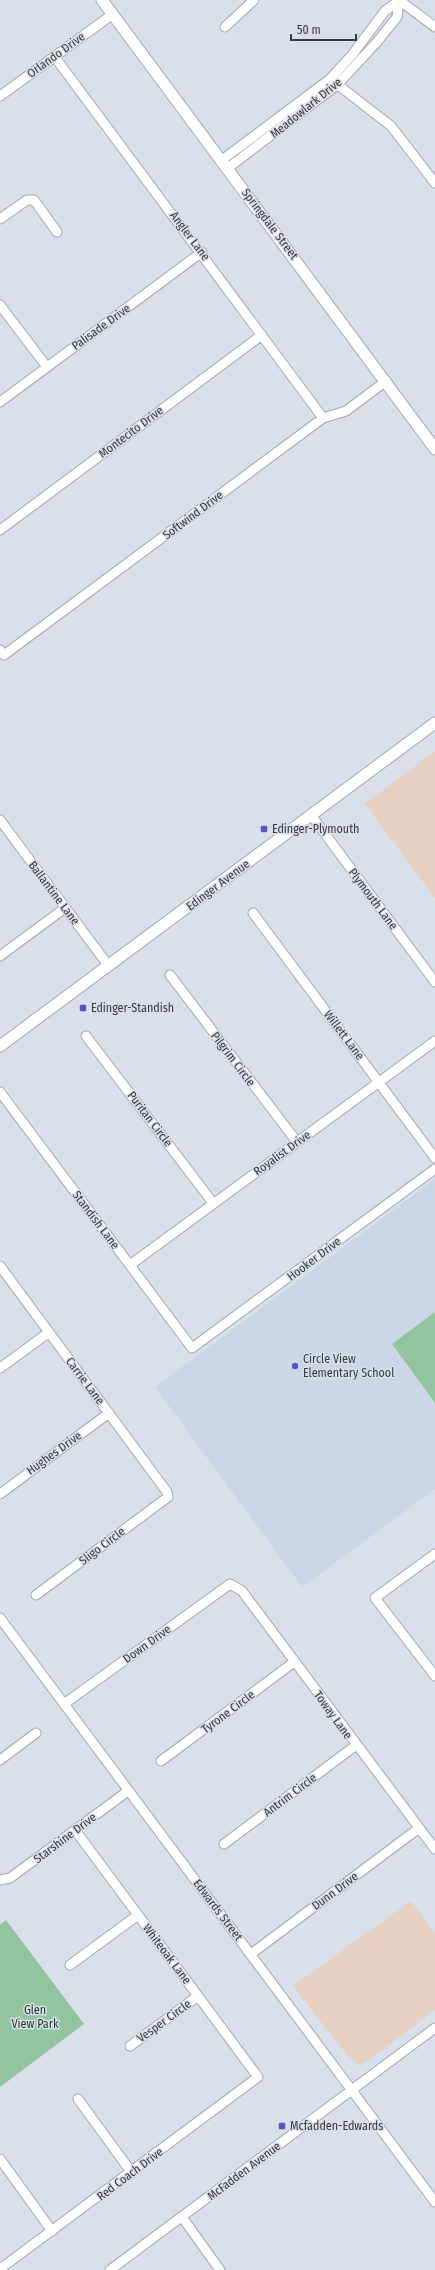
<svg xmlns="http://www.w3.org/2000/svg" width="435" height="2270" font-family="'Fira Sans Condensed',sans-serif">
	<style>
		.commercial { fill: #e6d1c3 }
		.built { fill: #cbd6e7 }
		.green { fill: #92c49f }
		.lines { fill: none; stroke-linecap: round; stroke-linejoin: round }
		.minor-casing { stroke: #a3aab4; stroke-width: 11 }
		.major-casing { stroke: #a3aab4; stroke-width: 13 }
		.minor { stroke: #fff; stroke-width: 9 }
		.major { stroke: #fff; stroke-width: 11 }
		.poi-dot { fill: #5853cb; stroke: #d9e0ea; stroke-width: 1.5 }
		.labels { text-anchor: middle; stroke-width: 3; stroke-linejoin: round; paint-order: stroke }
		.street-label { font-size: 12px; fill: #383b3f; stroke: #d9e0ea }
		.poi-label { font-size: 12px; fill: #383b3f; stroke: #d9e0ea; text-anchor: start }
		.park-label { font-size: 12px; fill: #1a3d26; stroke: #d9e0ea }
	</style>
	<rect width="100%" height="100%" fill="#d9e0ea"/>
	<path class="commercial" d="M435 751V898L365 804Z
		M411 1901 435 1933V2010L366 2062 358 2064 347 2055 293 1986Z"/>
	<path class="built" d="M435 1179V1312L392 1345 435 1403V1489L302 1587 155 1387Z"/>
	<path class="green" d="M435 1312V1403L392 1344Z
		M6 1920 84 2024 0 2087V1925Z"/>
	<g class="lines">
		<defs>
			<path id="minor" d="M399 0 435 27
				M225 27 254 0
				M54 56 323 418
				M333 81 391 126 435 183
				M0 96 113 14
				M222 160 330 79 352 55 385 11 400 0
				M228 168 337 85 377 42 397 17 399 0
				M0 219 27 200H34L57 232
				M0 305 47 367
				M0 402 202 252
				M0 530 262 335
				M0 650 4 655 323 418 346 411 386 381
				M311 815 435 982
				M0 820 108 965
				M253 913 435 1158
				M0 956 65 908
				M170 975 297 1142
				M86 1036 213 1203
				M0 1092 192 1348 435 1169
				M130 1265 435 1041
				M0 1266 167 1492 168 1497 36 1595
				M0 1368 48 1333
				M0 1494 109 1413
				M435 1554 375 1598 435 1676
				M0 1618 435 2202
				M64 1704 230 1584 242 1591 435 1849
				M0 1760 36 1733
				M161 1761 294 1662
				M224 1844 355 1746
				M0 1880 10 1878 128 1791
				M251 1954 419 1828
				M70 1965 138 1915
				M130 2046 198 1996
				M78 2099 132 2173
				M0 2159 52 2231
				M182 2217 220 2270
				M0 2269 258 2077 75 1830
				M110 2270 435 2028"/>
			<path id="major" d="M102 0 435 449
				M0 1046 435 723"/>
		</defs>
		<use href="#minor" class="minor-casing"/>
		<use href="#major" class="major-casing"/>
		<use href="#minor" class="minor"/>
		<use href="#major" class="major"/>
	</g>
	<g class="poi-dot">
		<rect x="260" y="825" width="8" height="8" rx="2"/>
		<rect x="79" y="1004" width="8" height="8" rx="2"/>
		<circle cx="295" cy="1366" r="4"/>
		<rect x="278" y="2122" width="8" height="8" rx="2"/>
	</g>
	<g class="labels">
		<g class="street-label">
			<text transform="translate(56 55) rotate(-36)" y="4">Orlando Drive</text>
			<text transform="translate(306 108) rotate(-39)" y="4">Meadowlark Drive</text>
			<text transform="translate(270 224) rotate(53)" y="4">Springdale Street</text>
			<text transform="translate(190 236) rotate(53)" y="4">Angler Lane</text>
			<text transform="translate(101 327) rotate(-36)" y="4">Palisade Drive</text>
			<text transform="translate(131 432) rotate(-37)" y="4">Montecito Drive</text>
			<text transform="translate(193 515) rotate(-37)" y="4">Softwind Drive</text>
			<text transform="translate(218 885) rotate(-37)" y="4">Edinger Avenue</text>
			<text transform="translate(54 893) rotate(53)" y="4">Ballantine Lane</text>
			<text transform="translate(373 899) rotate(53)" y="4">Plymouth Lane</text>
			<text transform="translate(344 1035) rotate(53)" y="4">Willett Lane</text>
			<text transform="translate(233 1059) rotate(53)" y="4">Pilgrim Circle</text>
			<text transform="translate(150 1119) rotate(53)" y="4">Puritan Circle</text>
			<text transform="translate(282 1153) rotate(-36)" y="4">Royalist Drive</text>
			<text transform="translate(96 1220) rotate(53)" y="4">Standish Lane</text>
			<text transform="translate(314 1259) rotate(-37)" y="4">Hooker Drive</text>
			<text transform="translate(85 1381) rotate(53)" y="4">Carrie Lane</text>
			<text transform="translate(54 1453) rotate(-36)" y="4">Hughes Drive</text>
			<text transform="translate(102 1546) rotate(-37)" y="4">Sligo Circle</text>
			<text transform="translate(147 1644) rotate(-36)" y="4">Down Drive</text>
			<text transform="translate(228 1712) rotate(-37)" y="4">Tyrone Circle</text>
			<text transform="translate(333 1715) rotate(54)" y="4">Toway Lane</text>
			<text transform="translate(290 1795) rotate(-37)" y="4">Antrim Circle</text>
			<text transform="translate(65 1838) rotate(-37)" y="4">Starshine Drive</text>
			<text transform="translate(335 1891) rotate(-37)" y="4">Dunn Drive</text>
			<text transform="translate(218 1910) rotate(53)" y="4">Edwards Street</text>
			<text transform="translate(167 1954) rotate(53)" y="4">Whiteoak Lane</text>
			<text transform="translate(164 2021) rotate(-36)" y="4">Vesper Circle</text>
			<text transform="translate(244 2171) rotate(-37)" y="4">McFadden Avenue</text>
			<text transform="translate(130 2174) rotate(-37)" y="4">Red Coach Drive</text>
		</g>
		<g class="poi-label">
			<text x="272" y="833">Edinger-Plymouth</text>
			<text x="91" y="1012">Edinger-Standish</text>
			<text x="303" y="1363">Circle View<tspan x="303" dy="14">Elementary School</tspan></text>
			<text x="290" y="2130">Mcfadden-Edwards</text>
		</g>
		<g class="park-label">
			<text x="35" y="2014">Glen<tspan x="35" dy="14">View Park</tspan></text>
		</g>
	</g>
	<path d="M291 34v6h65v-6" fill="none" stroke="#383b3f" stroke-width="2"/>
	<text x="297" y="34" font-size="12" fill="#383b3f" stroke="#d9e0ea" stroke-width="3" paint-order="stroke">50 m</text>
</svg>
